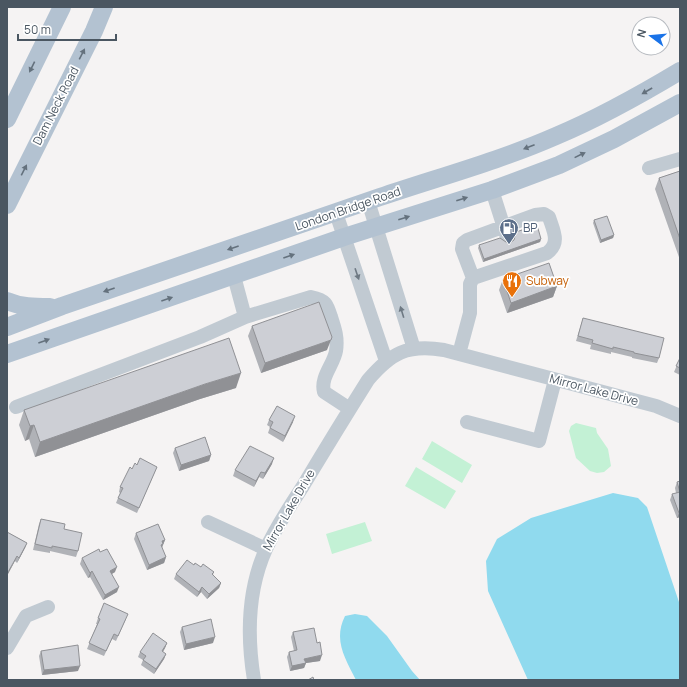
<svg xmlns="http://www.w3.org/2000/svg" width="687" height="687" font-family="Manrope,sans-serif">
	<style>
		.green { fill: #c3f1d5 }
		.water { fill: #90daee }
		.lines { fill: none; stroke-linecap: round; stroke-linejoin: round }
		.minor { stroke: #c1cad2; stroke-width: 14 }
		.major { stroke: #b3c2d1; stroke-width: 18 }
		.wall { fill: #b0b2b7 }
		.shaded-wall { fill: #909195 }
		.building { fill: #cdcfd5; stroke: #909195 }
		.oneway { fill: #64717d }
		.oneway2 { fill: #6e7983 }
		.labels { text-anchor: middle; stroke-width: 3.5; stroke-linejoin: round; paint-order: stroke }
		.street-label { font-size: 12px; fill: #4a5661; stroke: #fff }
		.service-label { font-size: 12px; fill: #4e5e75; stroke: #fff; text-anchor: start }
		.food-label { font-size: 12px; fill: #c56008; stroke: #fff; text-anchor: start }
	</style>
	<rect width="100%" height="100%" fill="#f5f3f3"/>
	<path class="green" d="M576 423 596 428 597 433 608 449 611 466 604 472 597 473 590 471 576 458 569 431 571 426Z
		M432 441 472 465 462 483 422 459Z
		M416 467 456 491 445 509 405 486Z
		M365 522 372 541 332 554 326 534Z"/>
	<path class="water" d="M613 493 638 498 647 507 680 605V680H528L488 591 486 561 497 539 531 518Z
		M355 614 367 616 387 636 412 671 420 680H356C345 658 333 640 345 616Z"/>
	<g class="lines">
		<path class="minor" d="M649 168 680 159
			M492 190 507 237
			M368 201 414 349
			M336 213 386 361
			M234 276 245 317
			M459 354 470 313V284L473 278 547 253C561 243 553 230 549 217L544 214 535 215 467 240 463 243 462 249 473 278
			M16 407 200 337 245 317 311 297C326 300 327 304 331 317 335 329 338 338 336 351 334 364 320 377 324 392L350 409
			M467 422 539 441 555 380
			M208 522 266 549
			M7 648 26 616 48 607
			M254 680C247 637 248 589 266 549 276 527 290 506 303 486 324 451 346 415 368 380 391 353 407 344 444 350L656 406 680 416"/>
		<path class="major" d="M7 119 62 7
			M7 205 94 31 104 7
			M7 301C21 307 34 307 50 307
			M7 327 62 306C168 270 274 234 380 197 439 177 499 161 556 136 599 118 640 95 680 71
			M7 354 344 237 492 190 559 165 614 139 680 103"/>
	</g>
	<path class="wall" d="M680 171V260L655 189 659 178Z
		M594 220 614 235 613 238 600 243 593 223Z
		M516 232 541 239 540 242 483 262 478 248 479 245 511 242 514 240Z
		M503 279 557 286 553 297 507 313 499 290Z
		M583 318 659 358 657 363 632 358V357L611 352V354L590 349 591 345 576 341Z
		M252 326 327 350 261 373 248 336Z
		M680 358V375L674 372Z
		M236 388 200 399 35 457 29 439 25 441 19 425 24 410Z
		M269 420 293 422 283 442 268 433 270 427 267 425Z
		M175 448 211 455 209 461 179 471 173 453Z
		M272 464 263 479 259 477 254 487 233 476 235 470Z
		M137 465 157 467 137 513 116 503 120 493 119 492 120 487 132 469Z
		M680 481V517L677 518 670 500 672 494 676 493 675 488 677 482Z
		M41 519 64 529 78 551 76 557 50 551V553L33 550 39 524Z
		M7 532 27 543 25 548 17 563 15 561Z
		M136 533 165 540 162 548 166 557 164 563 147 570 134 539Z
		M100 552 115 572 112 574 117 592 103 600 90 577 88 578 80 564 82 558Z
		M194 565 214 572 213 575 221 583 219 588 207 599 201 592 197 597 174 579 176 574Z
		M98 618 126 619 116 641 112 639 104 656 87 649 97 624H96Z
		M182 627 213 643 184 650 180 632Z
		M293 632 320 661 306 663 304 668 290 671 287 657 289 652 294 651 291 637Z
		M167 643 165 648 163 652 166 654 164 659 154 674 141 665 143 660 138 657 140 652Z
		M41 651 78 671 42 675 39 656Z"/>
	<path class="shaded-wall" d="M614 235 613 238 600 243 601 240Z
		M541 239 540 242 483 262 484 259Z
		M557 286 553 297 507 313 511 303Z
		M331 340 327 350 261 373 265 363Z
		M241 373 236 388 200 399 35 457 40 442 205 384Z
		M295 416 293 422 283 442 285 436Z
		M34 425 29 439 25 441 30 426Z
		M211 455 209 461 179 471 181 465Z
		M274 458 272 464 263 479 265 473Z
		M261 472 259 477 254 487 256 481Z
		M680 512V517L677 518 679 513Z
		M165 540 161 549 159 551 162 541Z
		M27 543 25 548 17 563 19 558Z
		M17 556 15 561 7 576V574Z
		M166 557 164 563 147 570 149 565Z
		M117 567 115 572 108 576 110 571Z
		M92 571 90 577 88 578 90 573Z
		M221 583 219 588 207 599 209 594Z
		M119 587 117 592 103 600 105 595Z
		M202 587 201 592 197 597 199 592Z
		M215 637 213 643 184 650 186 644Z
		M167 643 165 648 160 656 162 651Z
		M166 654 164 659 154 674 156 669Z
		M322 655 320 661 306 663 304 668 290 671 292 666 304 659Z
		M80 666 78 671 42 675 44 670Z"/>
	<path class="building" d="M680 171V239L659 178Z
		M607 216 614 235 601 240 594 220Z
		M537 225 541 239 484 259 479 245 500 238 506 242H511L514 240 516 232Z
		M549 263 557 286 511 303 503 279Z
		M319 302 332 337 331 340 265 363 252 326Z
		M583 318 664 338 659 358 634 353V352L613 347V349L592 343 593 340 578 336Z
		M229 338 241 373 205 384 40 442 34 425 30 426 24 410Z
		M680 358V368L676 366Z
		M277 406 295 416 285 436 270 428 273 422 269 420Z
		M205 437 211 455 181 465 175 448Z
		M250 446 274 458 265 473 261 472 256 481 235 470Z
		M140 458 157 467 139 508 118 498 123 488 120 487 130 467 132 469 135 463 137 465Z
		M680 481V512L679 513 672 494 680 492 677 482Z
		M41 519 65 524 64 529 82 533 78 551 52 546V548L35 544Z
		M158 524 165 540 162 541 163 544 161 545 166 557 149 565 136 533Z
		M7 532 27 543 19 558 17 556 7 574Z
		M99 549 100 552 107 549 117 567 110 571 119 587 105 595 92 571 90 573 82 558Z
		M187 560 194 565 195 563 201 567 203 564 214 572 212 574 221 583 209 594 202 587 199 592 176 574Z
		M104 603 128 614 118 636 114 634 106 651 89 643 100 619 98 618Z
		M211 619 215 637 186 644 182 627Z
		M314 628 317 643 320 642 322 655 304 659 306 663 292 666 289 652 297 650 293 632Z
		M153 633 167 643 162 651 166 654 156 669 143 660 146 656 140 652Z
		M78 645 80 666 44 670 41 651Z
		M313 677 314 680H308Z"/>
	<defs><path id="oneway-solid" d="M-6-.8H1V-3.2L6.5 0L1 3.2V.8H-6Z"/></defs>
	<g class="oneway">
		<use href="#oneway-solid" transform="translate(82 54) rotate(-63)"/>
		<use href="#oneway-solid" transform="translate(32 67) rotate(116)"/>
		<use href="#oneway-solid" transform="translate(647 91) rotate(150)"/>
		<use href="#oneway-solid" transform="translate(529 147) rotate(159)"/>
		<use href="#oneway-solid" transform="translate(580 155) rotate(-26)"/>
		<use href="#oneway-solid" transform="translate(24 170) rotate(-63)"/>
		<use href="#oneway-solid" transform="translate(462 199) rotate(-18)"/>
		<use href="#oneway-solid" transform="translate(404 218) rotate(-18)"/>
		<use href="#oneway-solid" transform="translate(233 248) rotate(161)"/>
		<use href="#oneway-solid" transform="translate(289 256) rotate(-19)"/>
		<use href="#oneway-solid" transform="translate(109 290) rotate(161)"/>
		<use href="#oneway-solid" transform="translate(167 299) rotate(-19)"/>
		<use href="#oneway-solid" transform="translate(44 341) rotate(-20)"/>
	</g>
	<g class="oneway2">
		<use href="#oneway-solid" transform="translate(357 274) rotate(71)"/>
		<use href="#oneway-solid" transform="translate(402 312) rotate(-107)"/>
	</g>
	<defs>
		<symbol id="fuel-pin" viewBox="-11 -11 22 30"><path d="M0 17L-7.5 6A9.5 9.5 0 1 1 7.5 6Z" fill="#5c6f8a" stroke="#fff"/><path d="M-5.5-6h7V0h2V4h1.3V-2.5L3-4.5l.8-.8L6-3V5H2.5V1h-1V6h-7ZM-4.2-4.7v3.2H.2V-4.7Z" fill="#fff"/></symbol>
		<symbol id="restaurant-pin" viewBox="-11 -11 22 30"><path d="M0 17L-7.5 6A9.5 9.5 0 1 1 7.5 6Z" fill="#e8710a" stroke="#fff"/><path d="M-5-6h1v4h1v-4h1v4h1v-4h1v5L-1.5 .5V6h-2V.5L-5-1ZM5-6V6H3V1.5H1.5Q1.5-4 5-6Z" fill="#fff"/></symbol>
	</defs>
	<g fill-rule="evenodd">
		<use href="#fuel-pin" x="498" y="217" width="22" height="30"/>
		<use href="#restaurant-pin" x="501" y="270" width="22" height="30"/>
	</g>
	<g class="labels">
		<g class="street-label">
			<text transform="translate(56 106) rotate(-63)" y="4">Dam Neck Road</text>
			<text transform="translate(348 209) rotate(-19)" y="4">London Bridge Road</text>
			<text transform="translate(594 390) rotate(15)" y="4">Mirror Lake Drive</text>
			<text transform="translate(289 510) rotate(-60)" y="4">Mirror Lake Drive</text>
		</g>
		<g class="service-label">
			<text x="523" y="232">BP</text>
		</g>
		<g class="food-label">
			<text x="526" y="285">Subway</text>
		</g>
	</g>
	<rect width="687" height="687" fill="none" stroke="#4a5661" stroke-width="16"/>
	<g transform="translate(651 36) rotate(286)"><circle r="19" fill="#ffffff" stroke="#b7bbc0"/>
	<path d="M0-3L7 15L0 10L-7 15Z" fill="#1a73e8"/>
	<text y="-6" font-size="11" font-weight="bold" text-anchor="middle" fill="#4a5661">N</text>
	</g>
	<path d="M18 34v6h98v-6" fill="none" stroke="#4a5661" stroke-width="2"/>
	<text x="24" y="34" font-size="12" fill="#4a5661" stroke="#ffffff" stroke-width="3" paint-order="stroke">50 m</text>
</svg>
